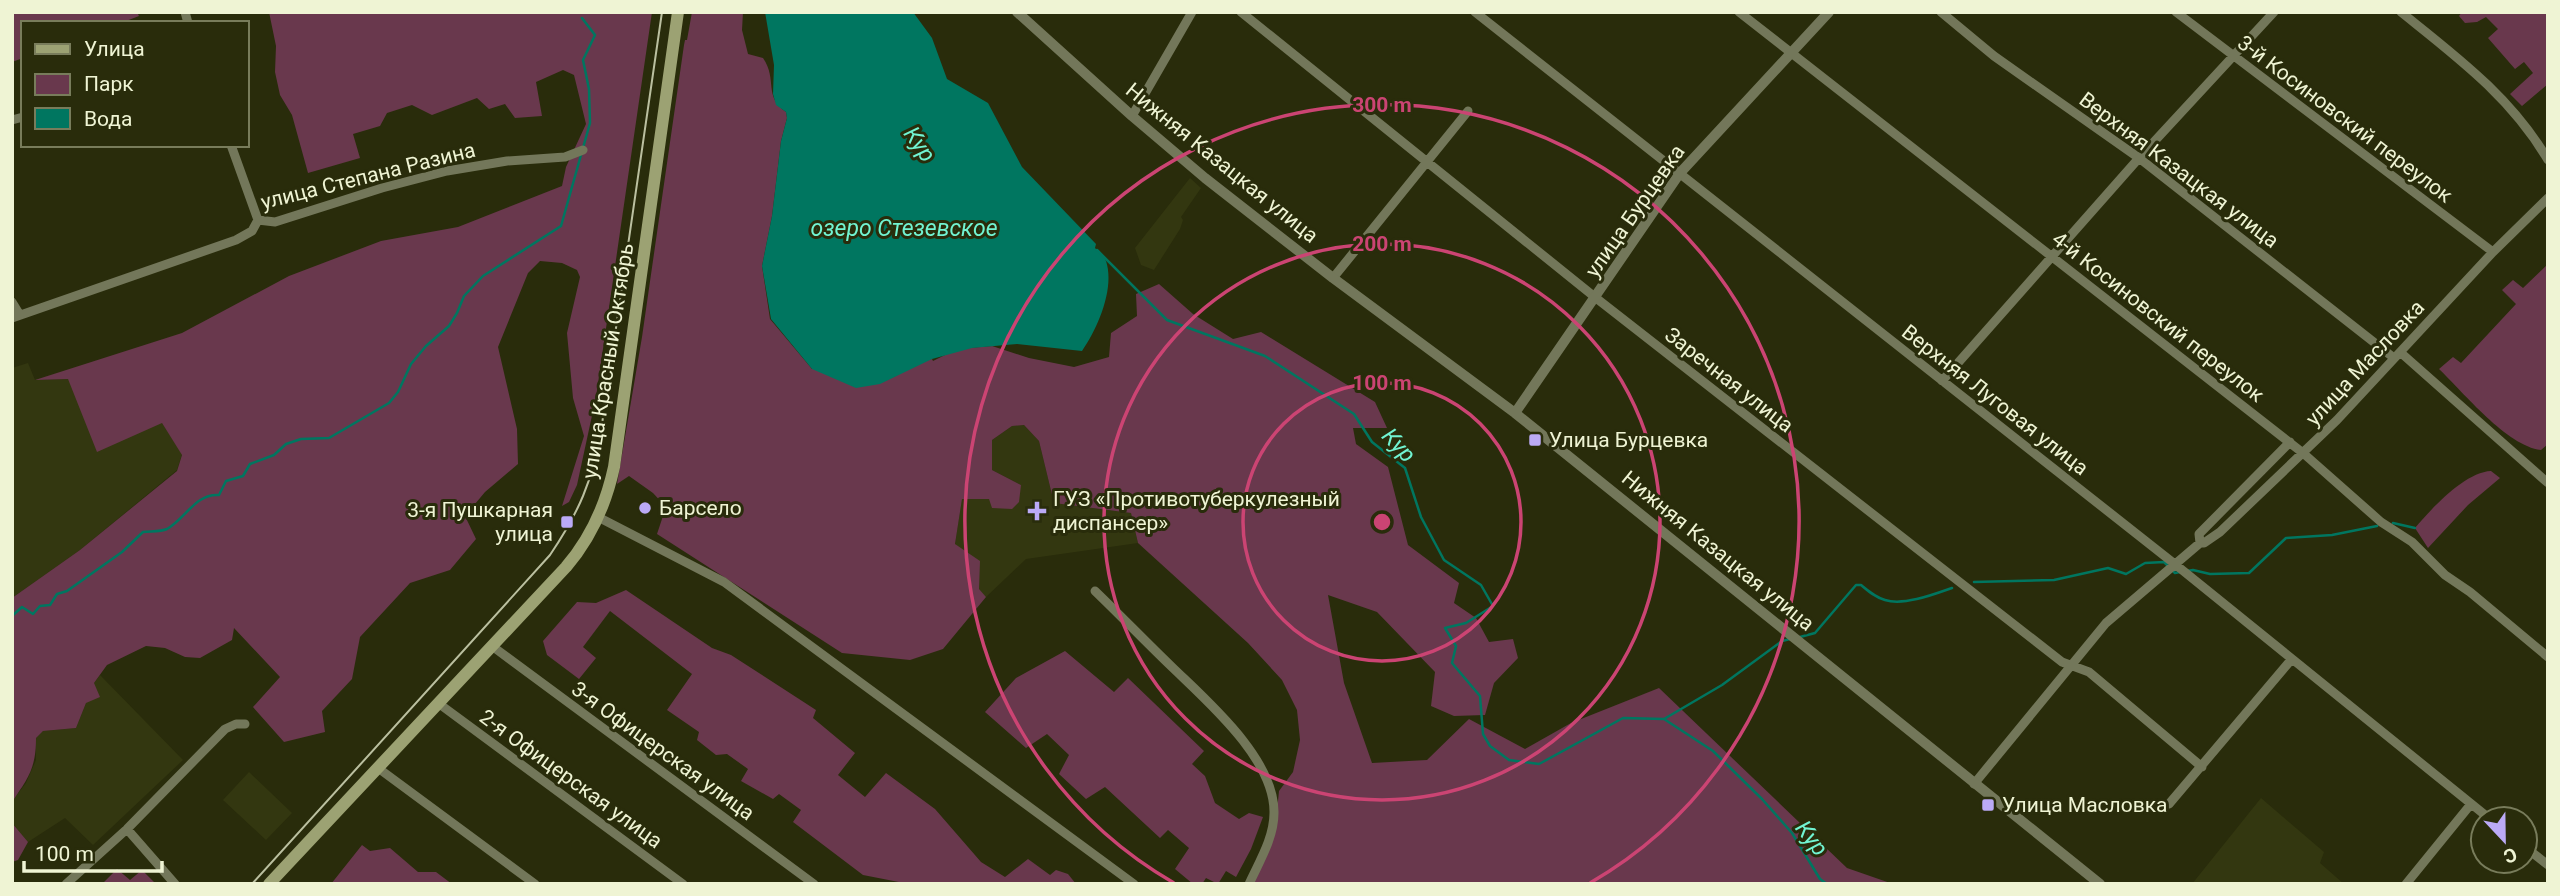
<svg xmlns="http://www.w3.org/2000/svg" width="2560" height="896" font-family="Roboto,sans-serif">
	<style>
		.built { fill: #333710 }
		.green { fill: #69384d }
		.water { fill: #007660 }
		.lines { fill: none; stroke-linecap: round; stroke-linejoin: round }
		.stream { stroke: #007660; stroke-width: 2.5 }
		.minor { stroke: #73775a; stroke-width: 9 }
		.tertiary { stroke: #73775a; stroke-width: 10 }
		.secondary { stroke: #9ca273; stroke-width: 12 }
		.tram { stroke: #bbc0a0; stroke-width: 2 }
		.ring { fill: none; stroke: #cb4473; stroke-width: 3.5 }
		.poi-dot { fill: #bbaaf6; stroke: #292c0b; stroke-width: 2.5 }
		.labels { text-anchor: middle; stroke-width: 6; stroke-linejoin: round; paint-order: stroke }
		.street-label { font-size: 21px; fill: #eff4d4; stroke: #292c0b }
		.poi-label { font-size: 21px; fill: #eff4d4; stroke: #292c0b; text-anchor: start }
		.water-label { font-size: 23px; font-style: italic; fill: #71f4d2; stroke: #292c0b }
		.centre { fill: #cb4473; stroke: #292c0b; stroke-width: 3.5 }
		.ring-label { font-size: 21px; text-anchor: middle; font-weight: bold; fill: #cb4473; stroke: #292c0b; stroke-width: 6; stroke-linejoin: round; paint-order: stroke }
	</style>
	<rect width="100%" height="100%" fill="#292c0b"/>
	<path class="built" d="M1190 178 1201 188 1181 217 1183 220 1180 229 1154 270 1141 265 1135 248Z
		M28 363 35 380 68 379 162 423 182 454 177 470 80 550 12 598V368Z
		M1024 425 1039 441 1054 503 1131 513 1138 543 1026 559 986 597 979 590 955 544 962 498 990 499 1021 485 992 470V440L1012 426Z
		M100 675 183 760 93 845 65 818 28 842 12 823 13 800 26 783 36 760V738L43 731 76 728 94 683Z
		M249 772 292 813 266 840 223 800Z
		M2261 798 2324 852 2320 863 2344 884H2192Z"/>
	<path class="green" d="M12 12H137L139 16 121 23H23V58L12 62Z
		M269 12H652L596 397 577 485 569 502 562 506 584 436 573 398 567 333 580 277 577 270 562 263 540 261 528 273 498 347 517 429 518 464 485 492 465 516 476 539 450 570 410 583 360 637 352 679 322 711 325 732 284 742 253 707 280 677 234 628 232 640 200 658 185 657 165 648 146 646 107 665 94 683 100 697 86 703 76 728 43 731 36 738C36 769 28 778 12 802V598L80 550 177 471 182 455 162 423 97 452 68 379 35 380 182 333 289 276 381 241 458 227 562 186 566 167 586 124 574 75 563 70 536 82 542 116 515 118 505 104 489 109 477 98 432 115 412 105 387 113 380 126 353 134 360 158 308 173 292 115 280 95 275 72 276 46Z
		M692 12H743L742 30 748 54 763 58C778 80 763 96 786 112L787 118 781 141 772 216 762 266 770 319 812 369 932 359 933 361 957 349 992 346 1029 358 1074 367 1109 357 1111 333 1137 316 1136 294 1159 284 1193 314 1233 339 1261 332 1375 402 1387 428H1353L1356 444 1388 467 1408 545 1459 583 1454 603 1476 618 1489 642 1513 639 1518 658 1494 683 1485 715 1454 716 1431 706 1435 672 1377 612 1328 595 1344 683 1372 763 1427 760 1469 719 1525 749 1571 723 1659 688 1847 868 1893 884H1251L1277 811 1279 791 1293 772 1300 740 1297 710 1282 680 1248 643 1138 543 1131 513 1054 503 1039 441 1024 425 1012 426 992 440V470L1021 485 1019 502 1012 509 992 508 989 499H962L955 544 980 561 979 589 986 597 943 649 910 660 842 653 657 534 666 507 653 493 629 476 617 484 642 337 684 45 685 40H687Z
		M2462 12H2548V84L2522 106 2510 94 2533 73 2524 62 2515 69 2488 38 2498 29 2486 17 2477 22 2465 23 2459 16Z
		M2548 264V444L2541 450C2507 446 2464 393 2439 369L2453 357 2461 363 2516 304 2502 290 2513 280 2523 288Z
		M2491 471 2500 478 2468 505 2428 548 2415 528C2431 509 2465 472 2491 471Z
		M626 590 712 648 731 655 816 710 813 718 855 753 838 775 865 797 886 773 935 809 981 862 1005 877 1028 859 1050 875 1056 870 1068 874 1076 884H909L863 875 793 822 801 810 779 794 773 799 741 781 748 769 727 754 716 755 697 740 699 732 667 710 692 674 610 611 583 647 596 658 579 679 547 655 543 641 577 602 596 603Z
		M1065 651 1114 692 1128 678 1204 751 1192 764 1205 776 1215 803 1239 819 1249 813 1263 817 1251 849 1236 877 1226 871 1218 884 1206 878 1202 884H1193L1175 869 1189 848 1168 830 1160 838 1105 787 1086 799 1059 774 1069 755 1047 734 1026 748 985 712 1016 678Z
		M12 823 28 842 18 860 12 862Z
		M362 845 370 851 390 848 418 872H436L452 884H331Z
		M117 869 130 880 142 870 156 884H102Z"/>
	<path class="water" d="M765 12H913L932 38 947 79 988 103 1022 167 1096 244 1095 248C1099 252 1104 256 1106 261 1115 288 1098 328 1082 351L1017 344 972 348 932 359 880 384 856 388 812 369 771 319 762 266 772 216 781 141 787 118 786 112 776 105 773 94 774 65Z"/>
	<g class="lines">
		<path class="stream" d="M1097 250 1167 320 1265 356 1354 414 1372 442 1405 468 1421 517 1444 560 1481 585 1493 606 1466 623 1445 628 1456 646 1452 663 1480 696 1483 734 1490 746 1509 760 1539 764 1623 718 1664 719 1713 751 1762 799 1792 833 1820 879 1827 884
			M2393 523 2415 528
			M2187 571 2193 570 2210 574 2249 573 2286 538 2332 535 2377 526
			M1974 582 2054 580 2108 568 2126 574 2145 563 2164 562 2175 573 2180 572
			M12 616 22 607 33 614 40 606 50 605 57 594 67 591 122 552 143 532C151 531 160 532 167 529 186 518 196 493 219 495L226 481 243 476 250 464 274 455 286 444 301 439 329 438 389 403 398 392 411 364 426 346 449 326 457 313 464 296 483 276 561 226 590 123 589 89 583 60 595 35 582 18
			M1800 637 1815 633 1856 585H1861C1868 591 1875 597 1885 600 1904 606 1935 594 1952 588
			M1664 719 1722 685 1782 641 1790 639"/>
		<path class="minor" d="M185 12 188 23
			M1241 12 1596 298 2062 662 2089 672 2202 767
			M1475 12 2176 565 2490 819
			M1739 12 2303 453 2381 522 2412 542 2445 575 2470 592 2548 657
			M1941 12 1994 56 2139 158 2394 358
			M2176 12 2493 252
			M2401 12C2457 57 2511 97 2548 160
			M1132 116 1192 12
			M12 120 23 117
			M231 145 258 220
			M1333 278 1468 111
			M12 302 20 315
			M12 318 236 240 252 231 258 220 275 222 382 188 447 171 507 161 565 157 583 150
			M2400 352 2548 483
			M1942 381 2139 158 2274 12
			M598 517 724 582 1134 884
			M2200 543 2199 534 2290 442
			M1095 591C1121 616 1146 642 1172 667 1207 701 1275 759 1274 813 1274 838 1259 862 1249 884
			M492 646 814 884
			M438 703 683 884
			M378 768 535 884
			M1974 784 2106 623 2200 543H2204L2220 532 2337 420 2493 252 2548 198
			M2169 804 2291 660
			M127 829 175 884
			M2525 847 2548 865
			M66 884 127 829 225 729 236 724H245
			M2406 884 2471 804"/>
		<path class="tertiary" d="M1017 12 1132 116 1205 178 1333 278 1515 413 2100 884
			M1515 413 1680 173 1829 12"/>
		<path class="secondary" d="M269 884 566 567C591 538 606 504 614 467L678 12"/>
		<path class="tram" d="M252 884 550 555C579 512 592 482 601 431L662 12"/>
	</g>
	<g class="ring">
		<circle cx="1382" cy="522" r="139"/>
		<circle cx="1382" cy="522" r="278"/>
		<path d="M1174 883A417 417 0 1 1 1590 883"/>
	</g>
	<g class="poi-dot">
		<rect x="1528" y="433" width="14" height="14" rx="3.5"/>
		<circle cx="645" cy="508" r="7"/>
		<path d="M1033.5 500.5h7v7h7v7h-7v7h-7v-7h-7v-7h7z"/>
		<rect x="560" y="515" width="14" height="14" rx="3.5"/>
		<rect x="1981" y="798" width="14" height="14" rx="3.5"/>
	</g>
	<g class="labels">
		<g class="street-label">
			<text transform="translate(2345 119) rotate(37)" y="7">3-й Косиновский переулок</text>
			<text transform="translate(1222 163) rotate(39)" y="7">Нижняя Казацкая улица</text>
			<text transform="translate(2179 170) rotate(37)" y="7">Верхняя Казацкая улица</text>
			<text transform="translate(368 176) rotate(-14)" y="7">улица Степана Разина</text>
			<text transform="translate(1635 211) rotate(-55)" y="7">улица Бурцевка</text>
			<text transform="translate(2158 317) rotate(38)" y="7">4-й Косиновский переулок</text>
			<text transform="translate(608 361) rotate(-81)" y="7">улица Красный Октябрь</text>
			<text transform="translate(2365 363) rotate(-47)" y="7">улица Масловка</text>
			<text transform="translate(1729 380) rotate(38)" y="7">Заречная улица</text>
			<text transform="translate(1995 400) rotate(38)" y="7">Верхняя Луговая улица</text>
			<text transform="translate(1718 551) rotate(39)" y="7">Нижняя Казацкая улица</text>
			<text transform="translate(663 751) rotate(36)" y="7">3-я Офицерская улица</text>
			<text transform="translate(571 779) rotate(36)" y="7">2-я Офицерская улица</text>
		</g>
		<g class="poi-label">
			<text x="1549" y="447">Улица Бурцевка</text>
			<text x="1053" y="506">ГУЗ «Противотуберкулезный<tspan x="1053" dy="24">диспансер»</tspan></text>
			<text x="659" y="515">Барсело</text>
			<text x="553" y="517" text-anchor="end">3-я Пушкарная<tspan x="553" dy="24">улица</tspan></text>
			<text x="2002" y="812">Улица Масловка</text>
		</g>
		<g class="water-label">
			<text transform="translate(920 144) rotate(55)" y="8">Кур</text>
			<text x="904" y="236">озеро Стезевское</text>
			<text transform="translate(1399 445) rotate(47)" y="8">Кур</text>
			<text transform="translate(1812 838) rotate(52)" y="8">Кур</text>
		</g>
	</g>
	<circle cx="1382" cy="522" r="10" class="centre"/>
	<g class="ring-label">
		<text x="1382" y="112">300 m</text>
		<text x="1382" y="251">200 m</text>
		<text x="1382" y="390">100 m</text>
	</g>
	<rect width="2560" height="896" fill="none" stroke="#eff4d4" stroke-width="28"/>
	<rect x="21" y="21" width="228" height="126" fill="#292c0b" stroke="#787c5b" stroke-width="2"/>
	<rect x="35" y="44" width="35" height="10" fill="#9ca273" stroke="#787c5b" stroke-width="2"/>
	<text x="84" y="56" font-size="21" fill="#eff4d4">Улица</text>
	<rect x="35" y="74" width="35" height="21" fill="#69384d" stroke="#787c5b" stroke-width="2"/>
	<text x="84" y="91" font-size="21" fill="#eff4d4">Парк</text>
	<rect x="35" y="108" width="35" height="21" fill="#007660" stroke="#787c5b" stroke-width="2"/>
	<text x="84" y="126" font-size="21" fill="#eff4d4">Вода</text>
	<g transform="translate(2504 840) rotate(158)"><circle r="33" fill="#292c0b" stroke="#787c5b" stroke-width="2"/>
	<path d="M0-5L12 26L0 18L-12 26Z" fill="#bbaaf6"/>
	<text y="-10" font-size="19" font-weight="bold" text-anchor="middle" fill="#eff4d4">С</text>
	</g>
	<path d="M24 861v10h138v-10" fill="none" stroke="#eff4d4" stroke-width="3.5"/>
	<text x="35" y="861" font-size="21" fill="#eff4d4" stroke="#292c0b" stroke-width="5" paint-order="stroke">100 m</text>
</svg>
